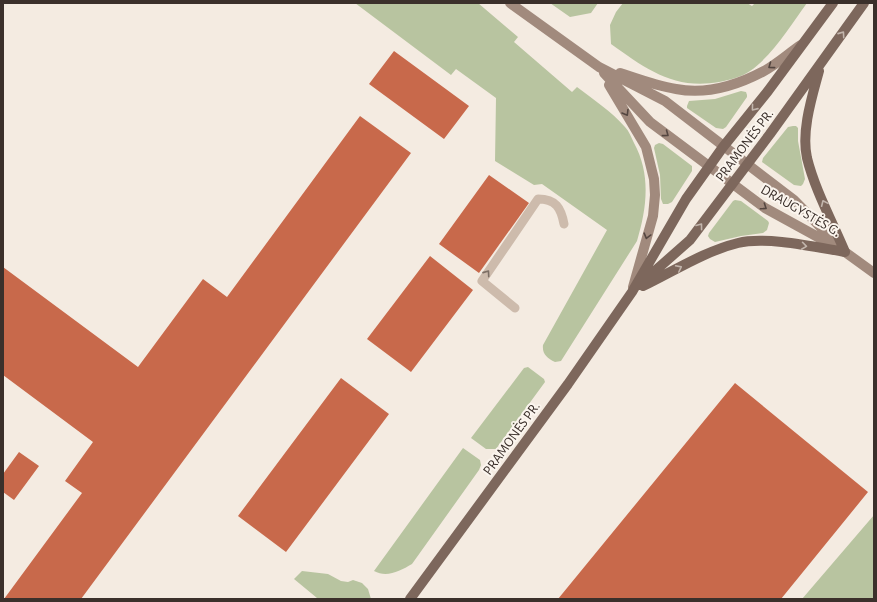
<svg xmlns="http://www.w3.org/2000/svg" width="877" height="602" font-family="'Alegreya Sans',sans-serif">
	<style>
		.green { fill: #b8c4a0 }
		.building { fill: #c8694b }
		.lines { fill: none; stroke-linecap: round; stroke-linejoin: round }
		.service { stroke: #cdbbac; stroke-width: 9 }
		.secondary { stroke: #a18a7d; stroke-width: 10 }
		.primary { stroke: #7d675c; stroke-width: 10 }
		.oneway { stroke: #c2b5ac }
		.oneway2 { stroke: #544640 }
		.oneway3 { stroke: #7d6f65 }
		.labels { text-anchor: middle; stroke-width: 4; stroke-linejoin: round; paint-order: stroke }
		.street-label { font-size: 14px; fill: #3b302b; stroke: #fbf5ee }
	</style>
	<rect width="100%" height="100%" fill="#f4ebe1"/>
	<path class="green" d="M355 3H478L518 37 514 42 572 92 577 87C594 100 611 111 625 127 629 131 631 137 634 143 651 174 647 208 637 241L561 361 555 362C547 358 542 354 543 345L607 230 542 184 534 185 495 161 496 98 456 69 451 75Z
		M550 3H598L591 13 570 17Z
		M623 3H747L752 6 755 3H807C790 26 774 54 750 71 742 77 729 80 719 82 674 90 646 69 611 44L610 25 616 12Z
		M741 91 746 92 747 95V97L726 127 723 129 716 128 687 108V106L689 101 715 99Z
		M793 126H796L798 128V141L805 179 803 184 801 186 794 185 762 162 763 158 788 127Z
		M659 143 663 144 692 166V171L672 202 668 204H663L661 199 660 175 654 148 655 145Z
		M735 200 741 201 768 221 769 223 767 230 763 233 741 236 715 242 710 239 708 236 709 233 733 201Z
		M528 367 544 379 545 382 496 449H486L471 438 524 368Z
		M463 448 480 460 481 465 479 470 412 564C400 571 387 578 374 571Z
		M874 515V599H802Z
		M302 571 328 574 341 581 348 582 353 580 362 583 368 589 371 599H317V598L294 579Z"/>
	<path class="building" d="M394 51 469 106 444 139 369 84Z
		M360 116 411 153 81 599H4L82 493 65 481 93 442 3 375V267L138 367 203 279 227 297Z
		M489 175 529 203 479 273 439 244Z
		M430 256 473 290 411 372 367 339Z
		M341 378 389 414 286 552 238 516Z
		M735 383 868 492 781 599H558Z
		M19 452 39 466 14 500 3 492V474Z"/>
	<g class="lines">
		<path class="service" d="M515 308 482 281 538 199C556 199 561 208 564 224"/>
		<path class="secondary" d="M510 3 599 67 665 101 794 200 843 250
			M604 73 650 122 765 208 845 252 874 273
			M620 73C638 79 657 86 676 89 707 95 736 86 764 71 777 64 789 53 801 45
			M609 85 646 147 654 179 655 195 653 216 633 287"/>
		<path class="primary" d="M819 71C812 97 801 131 807 158 815 190 832 221 845 252
			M639 285 690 240 770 134 864 3
			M643 286C674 271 705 251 738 243 766 236 815 247 845 252
			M410 599 568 384 632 292 686 199 723 147 768 91 833 3"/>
	</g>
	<defs><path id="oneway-chevron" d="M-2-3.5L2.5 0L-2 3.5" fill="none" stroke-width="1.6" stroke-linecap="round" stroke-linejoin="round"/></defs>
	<g class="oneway">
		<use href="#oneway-chevron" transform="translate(842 34) rotate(-55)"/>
		<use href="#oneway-chevron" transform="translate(754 108) rotate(129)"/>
		<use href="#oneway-chevron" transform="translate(824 203) rotate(-114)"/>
		<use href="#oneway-chevron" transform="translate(700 226) rotate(-53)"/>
		<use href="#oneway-chevron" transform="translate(804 246) rotate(8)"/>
		<use href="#oneway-chevron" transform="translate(679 268) rotate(-27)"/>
	</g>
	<g class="oneway2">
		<use href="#oneway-chevron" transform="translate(771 66) rotate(144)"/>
		<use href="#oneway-chevron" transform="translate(626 113) rotate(59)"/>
		<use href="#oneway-chevron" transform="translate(666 134) rotate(37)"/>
		<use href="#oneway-chevron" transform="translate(764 207) rotate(34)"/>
		<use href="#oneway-chevron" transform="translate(647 236) rotate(105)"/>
	</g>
	<use class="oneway3" href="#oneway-chevron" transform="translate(487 273) rotate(-55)"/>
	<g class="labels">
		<g class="street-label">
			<text transform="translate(744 145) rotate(-53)" y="5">PRAMONĖS PR.</text>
			<text transform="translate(801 210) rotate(30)" y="5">DRAUGYSTĖS G.</text>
			<text transform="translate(511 438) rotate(-54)" y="5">PRAMONĖS PR.</text>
		</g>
	</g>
	<rect width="877" height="602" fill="none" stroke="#3b302b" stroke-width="8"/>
</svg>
